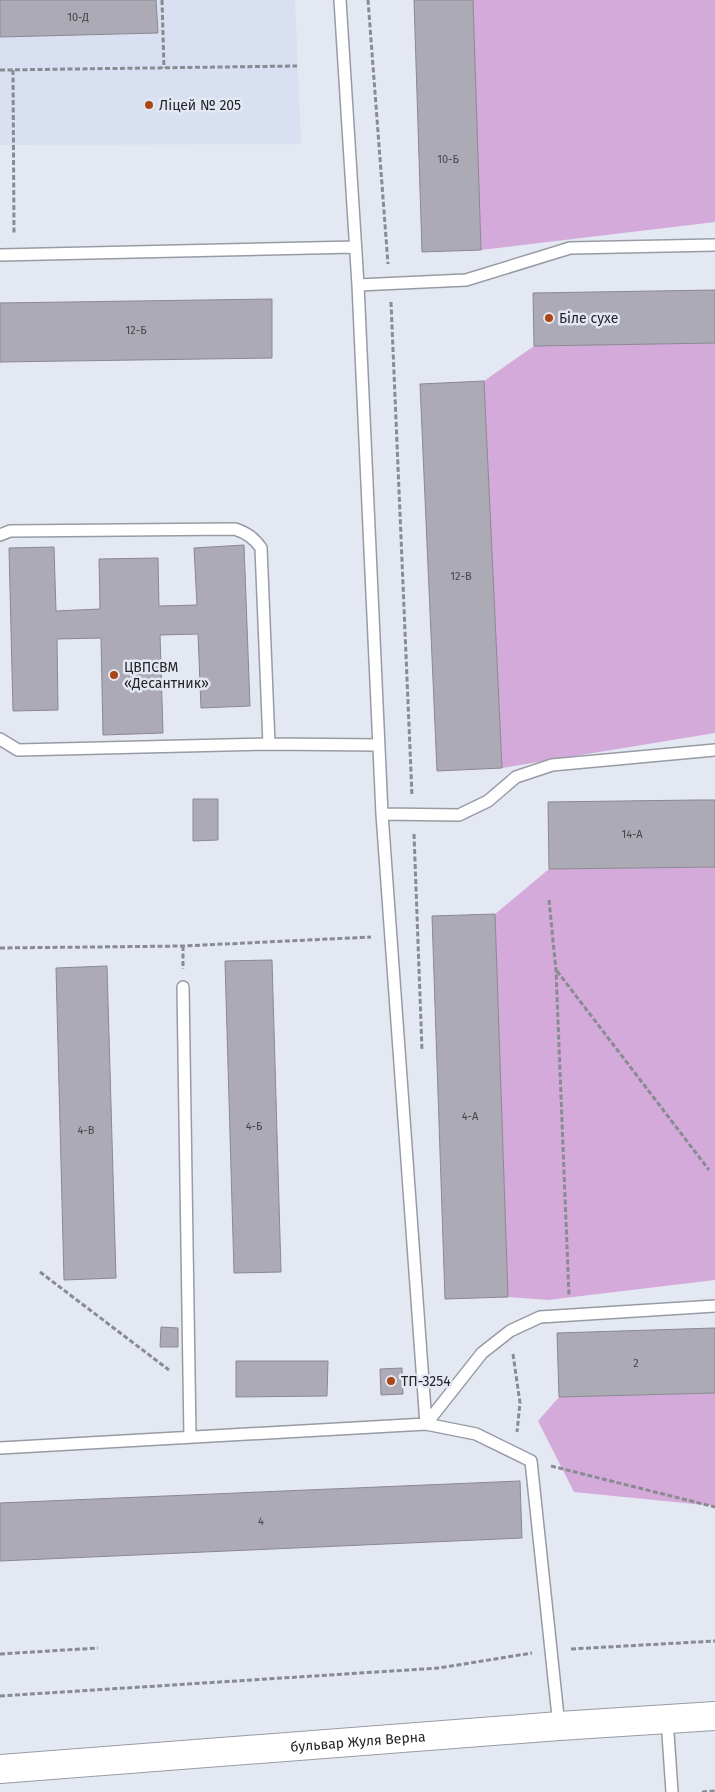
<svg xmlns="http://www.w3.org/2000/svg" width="715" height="1792" font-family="'Fira Sans',sans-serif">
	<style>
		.built { fill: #d9e0f2 }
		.forest { fill: #d3aad9 }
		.building { fill: #acaab4; stroke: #8a8892 }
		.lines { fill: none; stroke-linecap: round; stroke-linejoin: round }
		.lane-casing { stroke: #979ba4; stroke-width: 14 }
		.secondary-casing { stroke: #979ba4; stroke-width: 30 }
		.path { stroke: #888b92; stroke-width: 3; stroke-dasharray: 5 2.5; stroke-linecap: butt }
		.lane { stroke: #fff; stroke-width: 11 }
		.secondary { stroke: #fff; stroke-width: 28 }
		.poi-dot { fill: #ab4617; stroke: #e4e8f2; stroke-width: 2 }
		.labels { text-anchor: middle; stroke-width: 5; stroke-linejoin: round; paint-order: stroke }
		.number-label { font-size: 11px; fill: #45464c }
		.poi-label { font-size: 14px; fill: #232529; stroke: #e4e8f2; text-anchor: start }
		.street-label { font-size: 14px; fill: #232529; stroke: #e4e8f2 }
	</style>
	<rect width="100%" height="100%" fill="#e4e8f2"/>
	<path class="built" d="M0 0H295L301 144 0 145Z"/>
	<path class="forest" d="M473 0H715V222L481 250Z
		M715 343V733L502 768 484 381 534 346Z
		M715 867V1280L548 1300 508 1297 495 914 549 869Z
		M715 1393V1506L574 1492 538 1421 559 1397Z"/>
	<path class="building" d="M0 0H156L158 33 0 37Z
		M414 0H473L481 250 422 252Z
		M715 290V343L534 346 533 293Z
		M272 299V358L0 362V303Z
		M484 381 502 768 437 771 420 384Z
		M244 545 250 706 201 708 198 634 160 635 163 733 103 735 101 638 57 639 58 710 13 711 9 548 54 547 56 611 100 609 99 559 158 558 159 606 197 605 194 548Z
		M193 799H218V840L193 841Z
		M696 800H715V867L549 869 548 802Z
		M495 914 508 1297 445 1299 432 916Z
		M272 960 281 1272 234 1273 225 961Z
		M107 966 116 1278 64 1280 56 968Z
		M161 1327 178 1328V1347H160Z
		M715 1328V1393L559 1397 557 1333Z
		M236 1361H328L327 1396 236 1397Z
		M402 1368 403 1394 381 1395 380 1369Z
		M520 1481 522 1538 0 1561V1503Z"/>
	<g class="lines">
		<defs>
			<path id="lane" d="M340 0 358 285 382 814 426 1424
				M0 255 355 247
				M358 285 466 280 570 248 715 245
				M0 535 10 531 235 529C247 533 254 538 261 548L269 744
				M0 739 18 750 269 744 379 745
				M382 814 459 815 488 801 516 777 552 765 715 750
				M183 987 190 1437
				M426 1424 482 1353 510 1331 540 1317 715 1306
				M0 1448 426 1424 476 1434 531 1461 559 1726
				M667 1719 672 1792"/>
			<g id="secondary">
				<path id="s1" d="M0 1769 559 1726 715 1716"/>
			</g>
		</defs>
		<use href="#lane" class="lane-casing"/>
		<use href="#secondary" class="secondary-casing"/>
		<path class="path" d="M162 0 164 68
			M368 0 388 264
			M0 70 297 66
			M13 70 14 234
			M391 302 412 796
			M414 834 422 1050
			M549 900 556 971 569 1296
			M183 946V969
			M0 948 183 946 371 937
			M557 971 709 1170
			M40 1272 169 1370
			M513 1354 520 1403 517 1432
			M551 1466 715 1507
			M571 1649 715 1641
			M0 1654 98 1648
			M0 1696 439 1668 532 1653
			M702 1792 715 1791"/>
		<use href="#lane" class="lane"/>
		<use href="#secondary" class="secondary"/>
	</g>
	<g class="poi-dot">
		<circle cx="149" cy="105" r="5"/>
		<circle cx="549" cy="318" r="5"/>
		<circle cx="114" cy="675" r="5"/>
		<circle cx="391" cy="1381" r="5"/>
	</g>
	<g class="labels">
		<g class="number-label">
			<text x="78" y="21">10-Д</text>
			<text x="448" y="163">10-Б</text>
			<text x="136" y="334">12-Б</text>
			<text x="461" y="580">12-В</text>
			<text x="632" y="838">14-А</text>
			<text x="470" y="1120">4-А</text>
			<text x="254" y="1130">4-Б</text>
			<text x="86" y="1134">4-В</text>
			<text x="636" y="1367">2</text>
			<text x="261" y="1525">4</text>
		</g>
		<g class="poi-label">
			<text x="159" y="110">Ліцей № 205</text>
			<text x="559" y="323">Біле сухе</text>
			<text x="124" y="672">ЦВПСВМ<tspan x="124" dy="16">«Десантник»</tspan></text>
			<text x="401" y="1386">ТП-3254</text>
		</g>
		<g class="street-label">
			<text dy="5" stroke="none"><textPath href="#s1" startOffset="359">бульвар Жуля Верна</textPath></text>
		</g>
	</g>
</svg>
